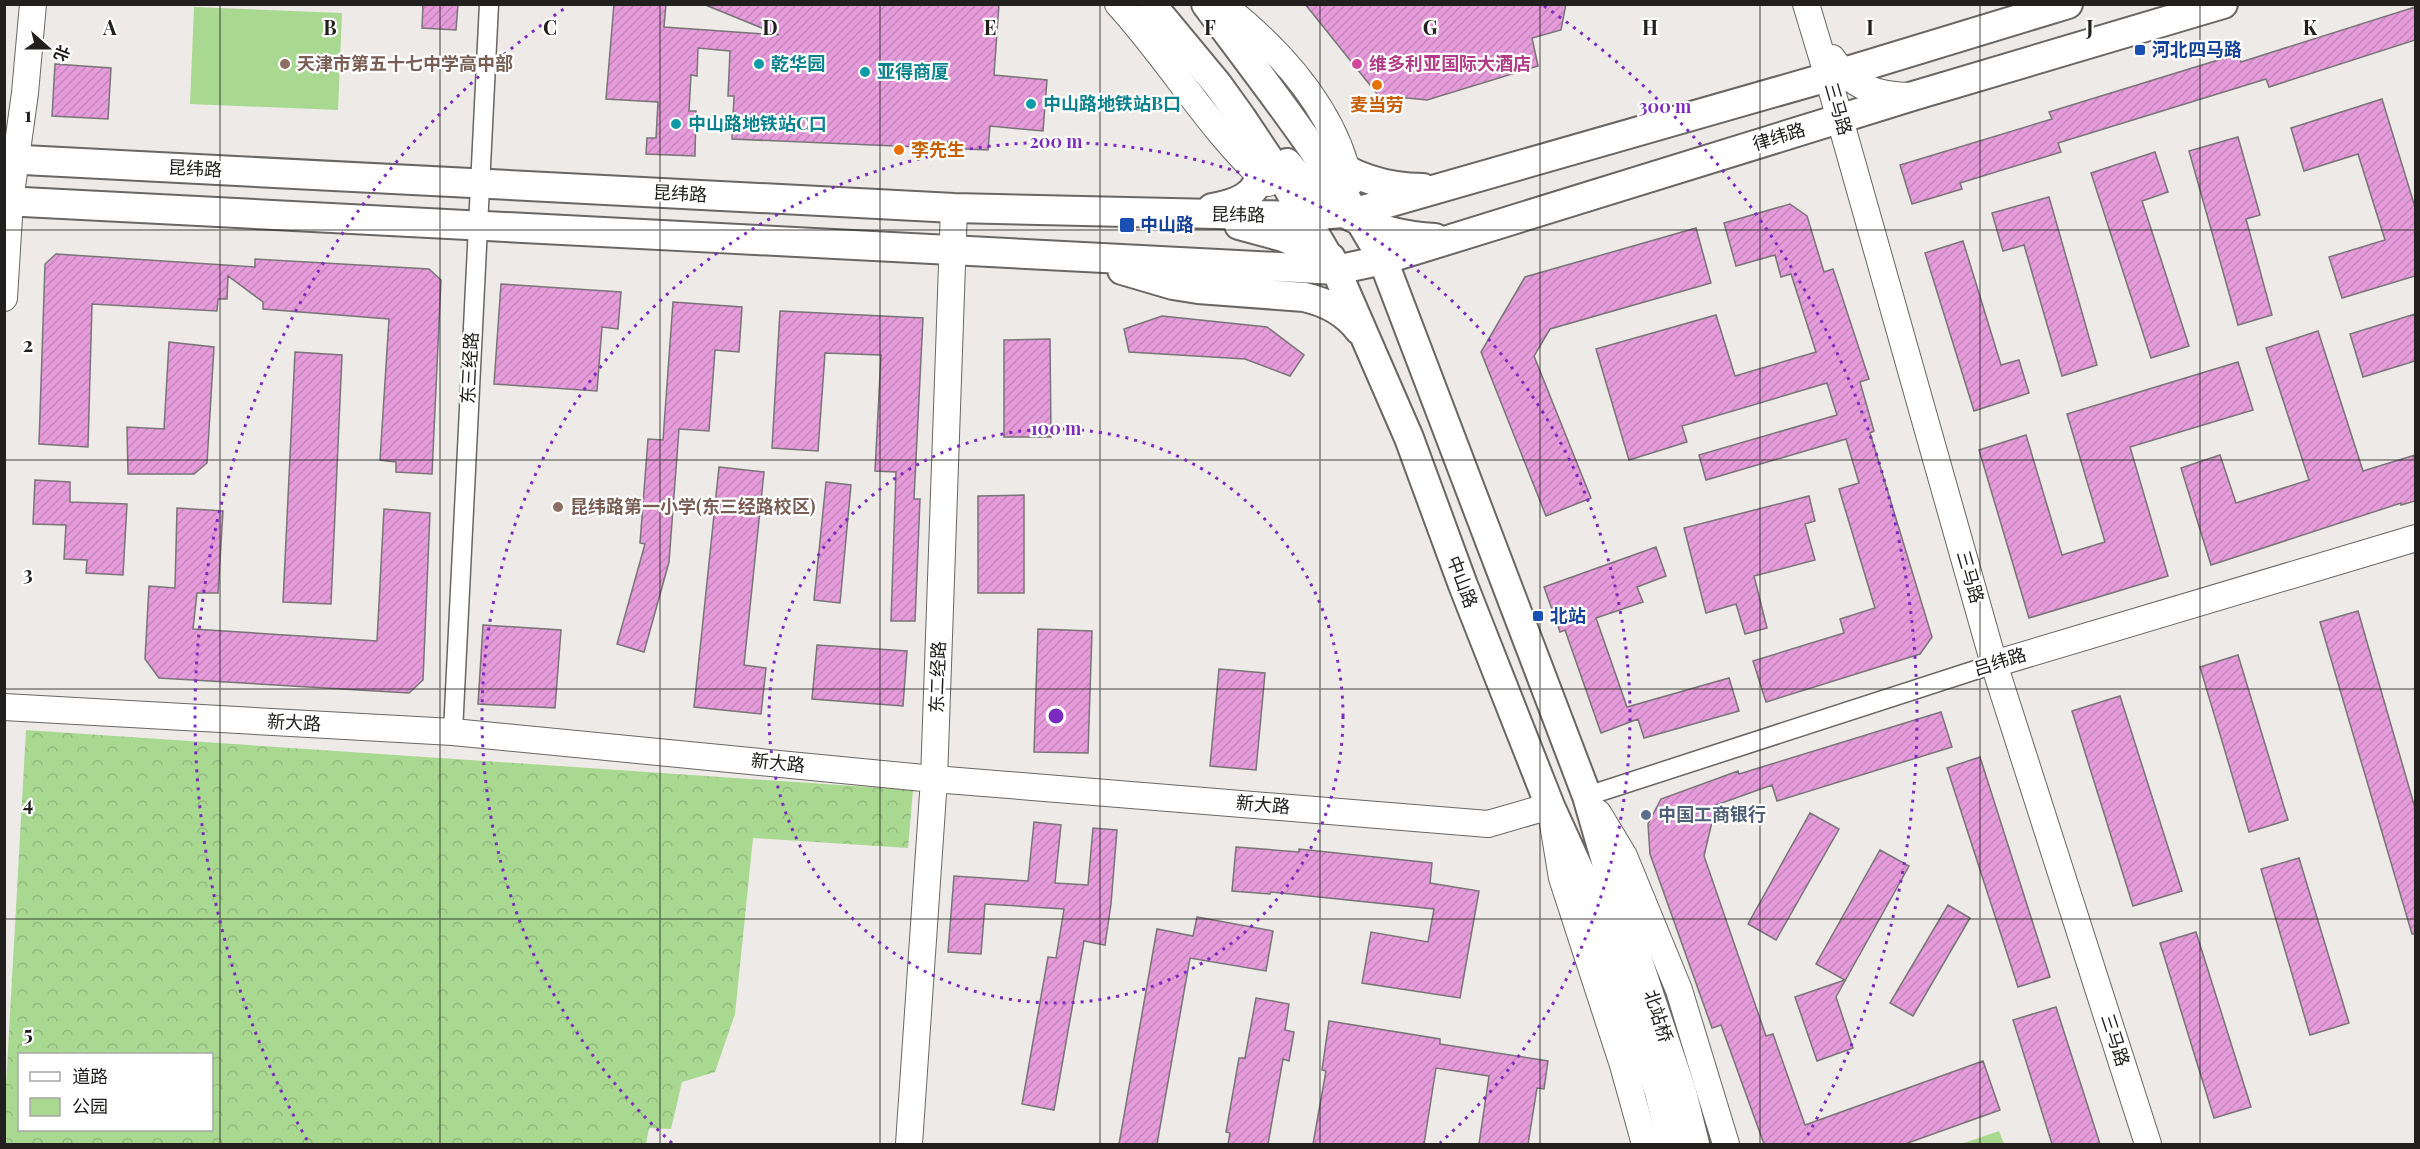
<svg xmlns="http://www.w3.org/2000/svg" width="2420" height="1149" font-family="'Playfair Display','Noto Sans SC',serif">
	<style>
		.forest { fill: url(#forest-crowns); fill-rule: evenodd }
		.park { fill: #a9d891 }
		.building { fill: url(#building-hatch); stroke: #787477; stroke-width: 1.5 }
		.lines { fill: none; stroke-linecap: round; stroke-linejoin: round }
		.street-casing { stroke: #696663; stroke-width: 21 }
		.secondary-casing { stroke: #696663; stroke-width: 28 }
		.primary-casing { stroke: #696663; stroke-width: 32 }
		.street { stroke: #fff; stroke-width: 18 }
		.secondary { stroke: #fff; stroke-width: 26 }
		.primary { stroke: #fff; stroke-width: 28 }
		.grid { fill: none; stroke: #21201e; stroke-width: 1.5; stroke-opacity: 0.55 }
		.ring { fill: none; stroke: #7b2cbf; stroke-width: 3; stroke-dasharray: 3 6 }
		.transit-dot { fill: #1a4fb4; stroke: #fff; stroke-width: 2 }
		.education-dot { fill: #8d6e63; stroke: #fff; stroke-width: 2 }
		.culture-dot { fill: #0f9aa8; stroke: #fff; stroke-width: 2 }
		.hotel-dot { fill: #d1479c; stroke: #fff; stroke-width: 2 }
		.food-dot { fill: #e8710a; stroke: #fff; stroke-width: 2 }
		.service-dot { fill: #5c6f8a; stroke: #fff; stroke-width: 2 }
		.labels { text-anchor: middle; stroke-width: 4.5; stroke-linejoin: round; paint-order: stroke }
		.transit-label { font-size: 18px; font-weight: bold; fill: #164399; stroke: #fff; text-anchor: start }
		.education-label { font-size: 18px; font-weight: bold; fill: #785e54; stroke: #fff; text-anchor: start }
		.culture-label { font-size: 18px; font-weight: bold; fill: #0d838f; stroke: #fff; text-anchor: start }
		.hotel-label { font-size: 18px; font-weight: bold; fill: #b23c85; stroke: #fff; text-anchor: start }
		.food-label { font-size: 18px; font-weight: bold; fill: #c56008; stroke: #fff }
		.street-label { font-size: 18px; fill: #21201e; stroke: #fff }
		.service-label { font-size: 18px; font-weight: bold; fill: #4e5e75; stroke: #fff; text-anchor: start }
		.grid-label { font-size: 20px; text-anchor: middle; font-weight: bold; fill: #21201e; stroke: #fff; stroke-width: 4.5; stroke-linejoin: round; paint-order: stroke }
		.centre { fill: #7b2cbf; stroke: #fff; stroke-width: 3 }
		.ring-label { font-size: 18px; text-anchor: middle; font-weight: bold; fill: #7b2cbf; stroke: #fff; stroke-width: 4.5; stroke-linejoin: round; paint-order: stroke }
	</style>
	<defs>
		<pattern id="forest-crowns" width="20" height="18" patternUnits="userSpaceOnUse" patternTransform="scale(1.5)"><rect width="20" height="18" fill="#a9d891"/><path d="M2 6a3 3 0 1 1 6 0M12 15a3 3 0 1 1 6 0" fill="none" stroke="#91b97d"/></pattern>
		<pattern id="building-hatch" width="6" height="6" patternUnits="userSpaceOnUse" patternTransform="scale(1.5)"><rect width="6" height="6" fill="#e69cda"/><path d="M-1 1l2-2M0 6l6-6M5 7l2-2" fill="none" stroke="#c586bb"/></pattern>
	</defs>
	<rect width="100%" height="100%" fill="#eeeae7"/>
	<path class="forest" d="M26 730 913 790 908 848 753 838 735 1014 715 1072 682 1082 671 1129 649 1128 646 1144H5V1103ZM20 1054H212V1130H20Z"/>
	<path class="park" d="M194 7 342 13 338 110 190 104Z
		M1999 1131 2004 1144H1961Z"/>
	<path class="building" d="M423 4H458L456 30 422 28Z
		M614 4H666L664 27 779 35 703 4H999L994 75 1047 80 1043 131 990 126 988 150 732 139 734 96H728L730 51 698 48 697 76 691 75 689 111H696L695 156 646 154 647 138H656L658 102 606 99Z
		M1305 4H1566L1561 30 1532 38 1538 66 1427 100 1378 95Z
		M2415 7V40L2269 87 2266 79 2058 143 2061 152 1960 183 1962 189 1912 204 1900 165 2052 119 2049 112 2238 54 2241 62Z
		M55 64 111 68 108 119 52 116Z
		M2382 99 2415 207V276L2342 298 2329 257 2385 240 2358 154 2304 171 2291 128Z
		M2238 137 2260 215 2246 219 2272 315 2238 325 2189 151Z
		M2155 152 2168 192 2142 201 2189 346 2151 358 2091 173Z
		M2049 197 2097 365 2062 376 2024 245 2003 251 1992 213Z
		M1790 204 1807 216 1824 272 1833 269 1869 379 1860 382 1874 431 1870 433 1932 637 1920 654 1766 702 1753 661 1844 633 1840 619 1875 608 1839 489 1859 483 1846 439 1706 480 1699 455 1837 415 1827 383 1682 426 1687 442 1629 460 1596 349 1716 315 1735 376 1816 352 1791 274 1781 277 1775 255 1736 266 1724 223Z
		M1696 228 1711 283 1550 329 1534 356 1591 498 1546 516 1481 352 1525 277Z
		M1963 241 2001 365 2019 360 2029 393 1974 411 1925 253Z
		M56 254 255 267V259L429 269 441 280 432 474 396 472V462L380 460 389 319 263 309V302L228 276 227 299H218L217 311 92 304 88 447 39 444 45 264Z
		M501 284 621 292 618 329 602 327 597 391 494 384Z
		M673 302 742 307 739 352 715 350 709 431 679 429 669 562 644 652 617 644 645 544 640 543 648 439 663 440Z
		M780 311 923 318 914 499H920L915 621H891L896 472 875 471 881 355 825 353 818 451 772 448Z
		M2415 314V361L2363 377 2350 334Z
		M1162 316 1267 327 1304 355 1290 376 1245 359 1129 352 1124 329Z
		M2318 331 2363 471 2415 455V501L2401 505V503L2211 565 2181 468 2220 455 2236 503 2309 480 2266 348Z
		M1050 339 1051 437H1004V340Z
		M169 342 214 347 207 463 194 474H128L127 427 164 429Z
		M295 352 342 355 331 604 283 602Z
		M2238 362 2253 410 2130 447 2168 576 2029 618 1979 450 2026 435 2062 555 2105 542 2067 414Z
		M719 467 764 472 744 665 766 668 761 714 694 707Z
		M35 480 70 482V502L127 504 123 575 86 573 87 560 64 559 66 525 33 524Z
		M826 482 851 485 840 603 814 600Z
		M1024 495V593H978V496Z
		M1809 496 1815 521 1805 524 1815 560 1754 576 1767 628 1745 634 1736 604 1706 613 1684 528Z
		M177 508 223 511 218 593H197L193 629 377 641 384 509 430 513 423 680 409 693 159 678 145 659 149 586 175 588Z
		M1656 547 1666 576 1637 587 1643 602 1596 618 1627 707 1729 678 1739 711 1644 738 1638 719 1601 733 1565 630 1560 632 1544 587Z
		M2358 611 2415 808V934H2412L2320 622Z
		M483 625 561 630 555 708 478 704Z
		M1038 629 1092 631 1088 753 1034 752Z
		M817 645 907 651 903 706 812 699Z
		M2238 655 2288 820 2249 832 2200 667Z
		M1219 669 1265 673 1256 770 1210 766Z
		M2120 696 2182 891 2133 906 2072 711Z
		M1941 712 1952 747 1777 801 1772 785 1716 805 1704 856 1766 1036 1773 1034 1805 1125 1983 1061 2000 1110 1905 1144H1764L1721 1025 1712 1028 1650 854 1648 824 1661 799 1738 771 1739 774Z
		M1980 757 2050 977 2018 987 1947 768Z
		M1810 813 1839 829 1776 940 1748 924Z
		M1034 822 1061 825 1055 883 1088 885 1093 828 1117 830 1111 904 1105 945 1084 941 1054 1110 1022 1104 1048 957 1056 958 1064 909 985 904 981 954 948 952 954 876 1028 881Z
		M1236 847 1299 852V849L1432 863 1430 883 1479 891 1460 998 1362 983 1371 932 1428 942 1434 909 1271 892 1270 894 1232 891Z
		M1880 850 1909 866 1836 997 1853 1048 1817 1061 1795 997 1845 980 1816 964Z
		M2299 858 2349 1023 2310 1035 2261 869Z
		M1948 905 1970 918 1913 1016 1890 1003Z
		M1197 917 1273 931 1266 971 1190 958 1157 1144H1119L1157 929 1193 936Z
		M2196 932 2251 1107 2214 1118 2160 943Z
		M1256 998 1289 1004 1285 1030 1294 1032 1289 1061 1283 1059 1268 1144H1228L1230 1133 1226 1132 1239 1058H1245Z
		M2056 1007 2100 1144H2052L2013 1020Z
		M1329 1021 1440 1039V1044L1548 1061 1544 1089 1537 1088 1528 1144H1479L1489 1076 1436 1068 1424 1144H1313L1326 1071 1322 1070Z"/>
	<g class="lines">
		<defs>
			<path id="street" d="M453 732 489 4
				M1587 796 1994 664"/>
			<path id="secondary" d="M1118 4C1171 62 1210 131 1268 183
				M1222 4C1279 49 1335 110 1350 183
				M1806 4 1828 77 1994 664 2148 1144
				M1832 58C1851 87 1878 96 1911 96
				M4 298 10 201 25 93 33 4
				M1994 664 2416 538
				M4 707 453 732 934 779 1488 824 1550 806 1562 878 1623 1065 1645 1144
				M1598 813 1624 856 1679 990 1726 1144
				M909 1144 934 779 954 208"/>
			<path id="primary" d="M1151 4 1218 85 1241 117 1285 183 1336 270 1409 438 1463 585 1550 806 1590 894 1659 1092 1672 1144
				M1206 4C1269 88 1332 169 1383 260L1587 796 1614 889 1682 1092 1695 1144
				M1321 154C1350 176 1386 188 1423 188
				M4 159 954 208 1304 216 1356 212 1828 77 2068 4
				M1287 163C1325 211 1374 235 1435 238
				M4 201 1336 270 1383 260 1913 96 2223 4
				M1212 208C1254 201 1270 183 1253 141
				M1239 225 1283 237 1331 258
				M1122 270 1173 285 1198 289 1304 297C1326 302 1345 311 1359 330"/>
		</defs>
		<use href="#street" class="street-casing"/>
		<use href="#secondary" class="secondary-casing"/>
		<use href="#primary" class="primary-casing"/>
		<use href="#street" class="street"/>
		<use href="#secondary" class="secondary"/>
		<use href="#primary" class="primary"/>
	</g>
	<path class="grid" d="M220 4V1144M440 4V1144M660 4V1144M880 4V1144M1100 4V1144M1320 4V1144M1540 4V1144M1760 4V1144M1980 4V1144M2200 4V1144M4 230H2416M4 460H2416M4 689H2416M4 919H2416"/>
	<g class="ring">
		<circle cx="1056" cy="716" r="287"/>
		<path d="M672 1143A574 574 0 1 1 1440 1143"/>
		<path d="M307 1140A861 861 0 0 1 568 6M1544 6A861 861 0 0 1 1805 1140"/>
	</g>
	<g class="transit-dot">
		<rect x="2134" y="44" width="12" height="12" rx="3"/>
		<rect x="1119" y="217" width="16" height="16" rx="3"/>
		<rect x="1532" y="610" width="12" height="12" rx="3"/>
	</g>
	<g class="education-dot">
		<circle cx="285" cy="64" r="6"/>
		<circle cx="558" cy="507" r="6"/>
	</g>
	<g class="culture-dot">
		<circle cx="759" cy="64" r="6"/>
		<circle cx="865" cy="72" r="6"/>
		<circle cx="1031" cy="104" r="6"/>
		<circle cx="676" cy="124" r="6"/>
	</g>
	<circle class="hotel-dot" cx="1357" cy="64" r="6"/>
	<g class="food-dot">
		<circle cx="1377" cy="85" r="6"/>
		<circle cx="899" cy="150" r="6"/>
	</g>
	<circle class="service-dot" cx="1646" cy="815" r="6"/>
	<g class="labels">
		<g class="transit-label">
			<text x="2152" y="56">河北四马路</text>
			<text x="1140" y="231">中山路</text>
			<text x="1550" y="622">北站</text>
		</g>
		<g class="education-label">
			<text x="297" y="70">天津市第五十七中学高中部</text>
			<text x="570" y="513">昆纬路第一小学(东三经路校区)</text>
		</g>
		<g class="culture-label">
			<text x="771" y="70">乾华园</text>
			<text x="877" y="78">亚得商厦</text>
			<text x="1043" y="110">中山路地铁站B口</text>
			<text x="688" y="130">中山路地铁站C口</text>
		</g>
		<g class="hotel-label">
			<text x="1369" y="70">维多利亚国际大酒店</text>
		</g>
		<g class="food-label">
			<text x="1377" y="111">麦当劳</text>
			<text x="911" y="156" text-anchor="start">李先生</text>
		</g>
		<g class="street-label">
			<text transform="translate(1838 109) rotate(74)" y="6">三马路</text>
			<text transform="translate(1779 137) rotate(-17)" y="6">律纬路</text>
			<text transform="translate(195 169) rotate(3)" y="6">昆纬路</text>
			<text transform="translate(680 194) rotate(3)" y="6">昆纬路</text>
			<text transform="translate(1238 215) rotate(1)" y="6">昆纬路</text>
			<text transform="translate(470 368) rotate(-87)" y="6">东三经路</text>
			<text transform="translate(1970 577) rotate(74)" y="6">三马路</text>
			<text transform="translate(1462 582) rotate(69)" y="6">中山路</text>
			<text transform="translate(2000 662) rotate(-17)" y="6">吕纬路</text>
			<text transform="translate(938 677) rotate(-88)" y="6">东二经路</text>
			<text transform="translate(294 723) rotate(3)" y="6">新大路</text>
			<text transform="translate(778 763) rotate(6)" y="6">新大路</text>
			<text transform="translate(1263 805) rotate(5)" y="6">新大路</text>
			<text transform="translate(1658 1016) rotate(72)" y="6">北站桥</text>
			<text transform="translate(2115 1040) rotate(72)" y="6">三马路</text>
		</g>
		<g class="service-label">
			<text x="1658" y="821">中国工商银行</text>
		</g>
	</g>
	<g class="grid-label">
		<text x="110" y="35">A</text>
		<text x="330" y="35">B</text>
		<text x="550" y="35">C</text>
		<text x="770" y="35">D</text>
		<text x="990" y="35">E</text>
		<text x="1210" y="35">F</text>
		<text x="1430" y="35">G</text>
		<text x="1650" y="35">H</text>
		<text x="1870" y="35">I</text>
		<text x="2090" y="35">J</text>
		<text x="2310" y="35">K</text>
		<text x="28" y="122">1</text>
		<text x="28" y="352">2</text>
		<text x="28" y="581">3</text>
		<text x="28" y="811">4</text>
		<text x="28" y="1041">5</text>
	</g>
	<circle cx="1056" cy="716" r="9" class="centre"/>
	<g class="ring-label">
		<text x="1665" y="113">300 m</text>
		<text x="1056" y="148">200 m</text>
		<text x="1056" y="435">100 m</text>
	</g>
	<rect width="2420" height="1149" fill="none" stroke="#21201e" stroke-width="12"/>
	<rect x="18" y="1053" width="195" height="78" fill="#ffffff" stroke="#a6a6a5" stroke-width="1.5"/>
	<rect x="30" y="1072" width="30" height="9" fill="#ffffff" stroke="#a6a6a5" stroke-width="1.5"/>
	<text x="72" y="1083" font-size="18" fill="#21201e">道路</text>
	<rect x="30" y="1098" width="30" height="18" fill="#a9d891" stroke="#a6a6a5" stroke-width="1.5"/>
	<text x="72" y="1113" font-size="18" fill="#21201e">公园</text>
	<g transform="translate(48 48) rotate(111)" stroke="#ffffff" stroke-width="4.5" paint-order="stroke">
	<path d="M0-4.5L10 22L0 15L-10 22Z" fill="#21201e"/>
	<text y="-9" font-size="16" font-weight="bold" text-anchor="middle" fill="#21201e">北</text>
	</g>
</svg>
